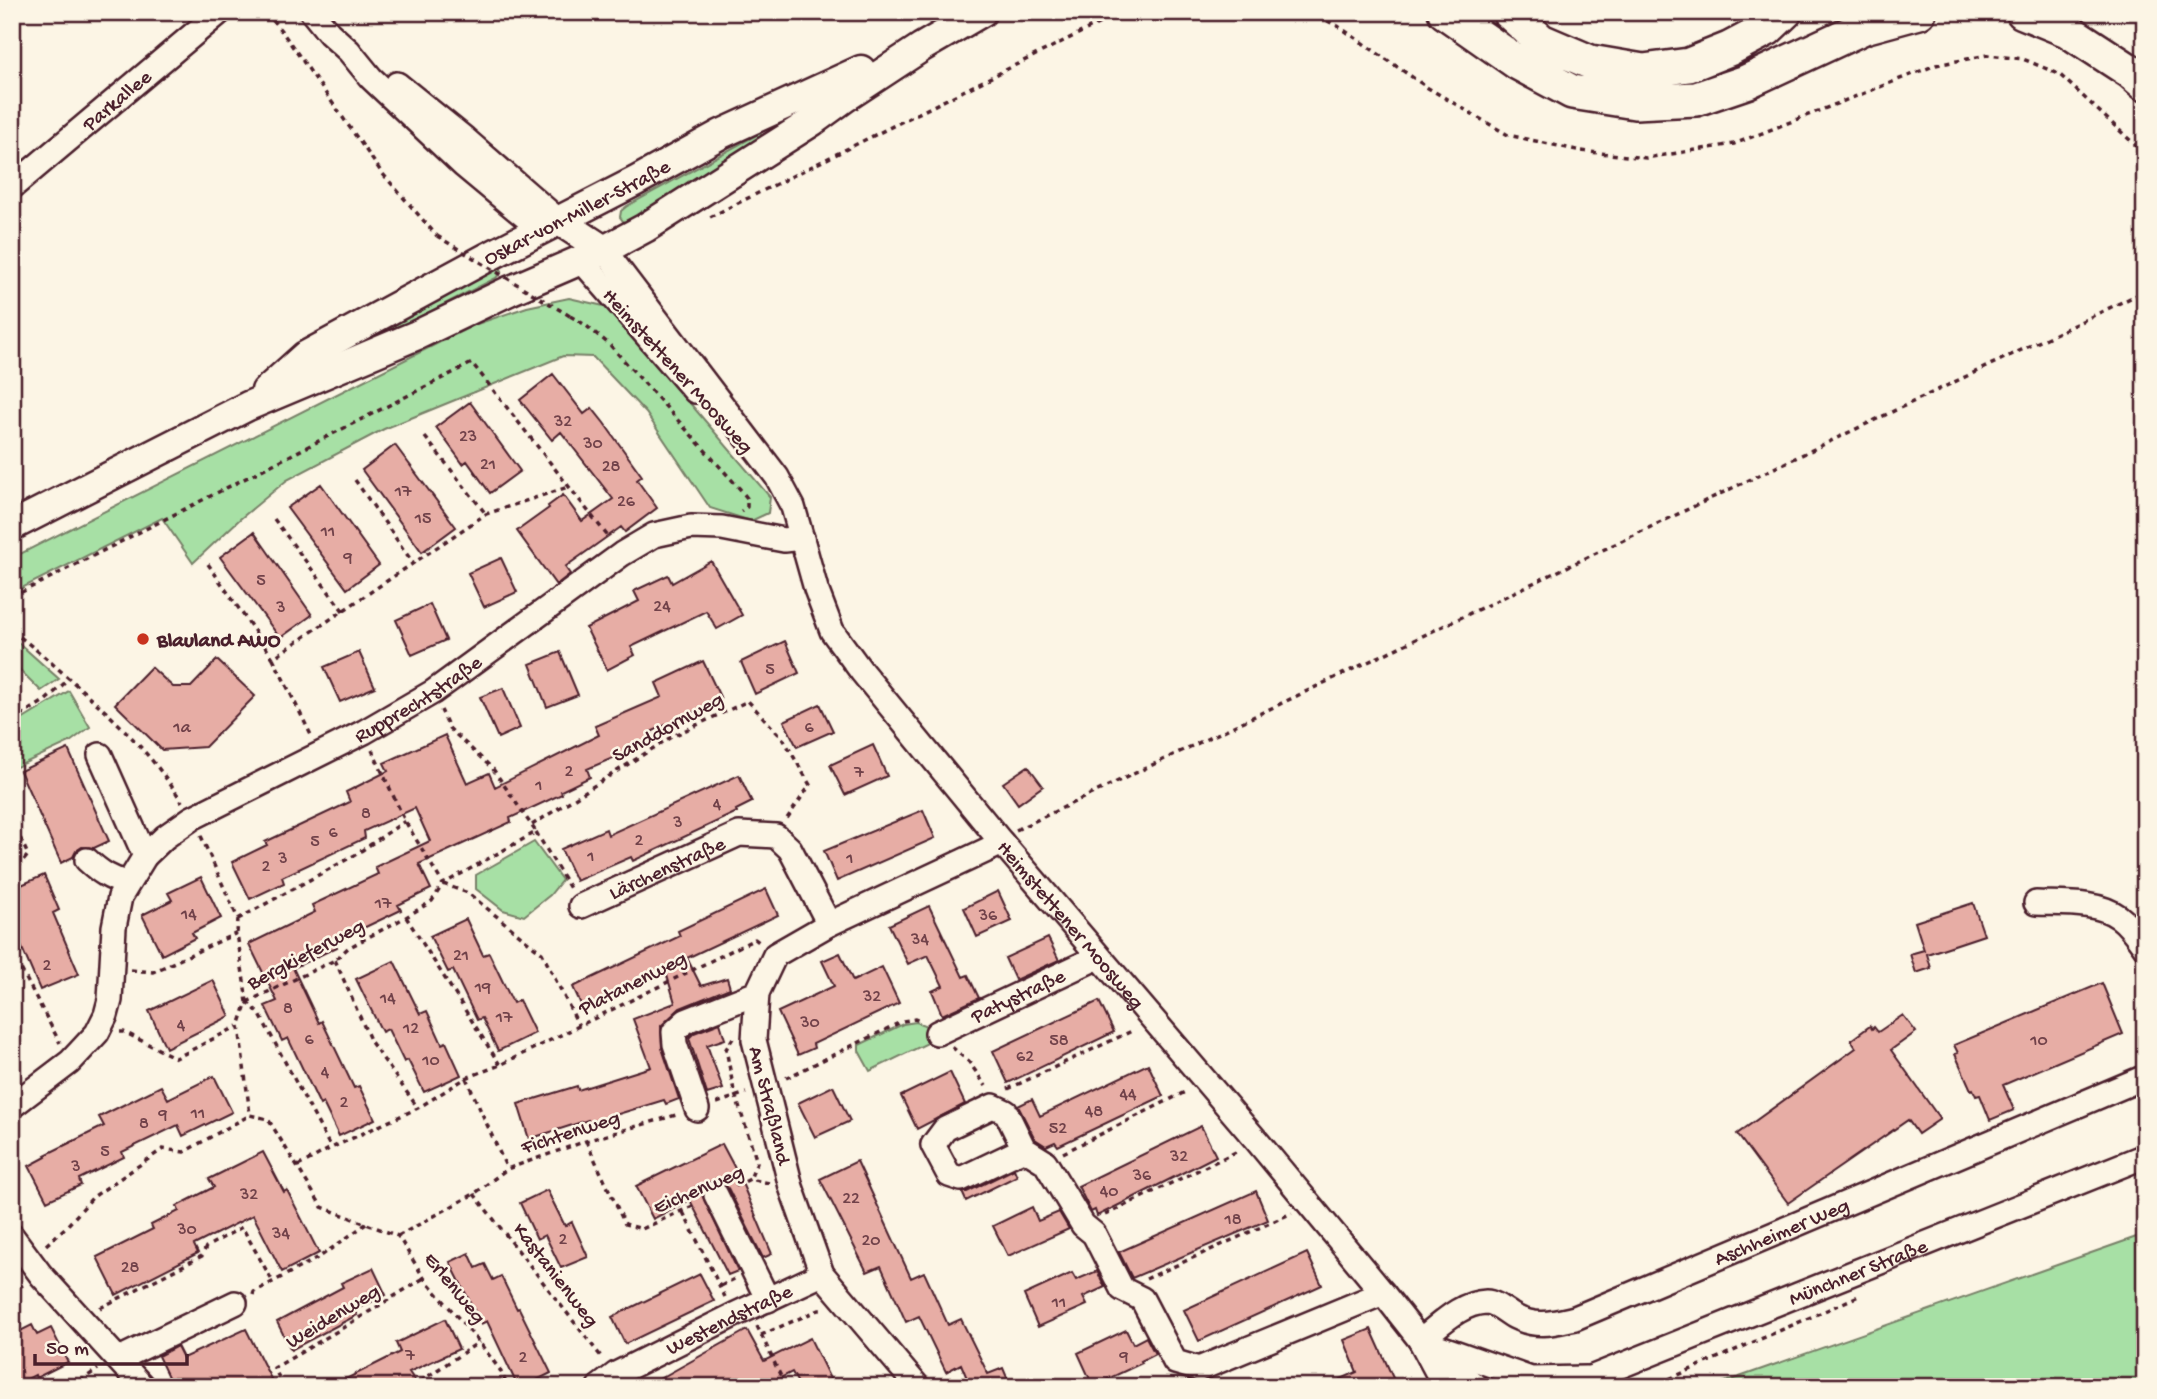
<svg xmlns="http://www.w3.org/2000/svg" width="2157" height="1399" font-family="'Gochi Hand',sans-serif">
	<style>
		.green { fill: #a7e0a5; stroke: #788068; stroke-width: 2 }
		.building { fill: #e7ada5; stroke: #4a1f2b; stroke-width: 2 }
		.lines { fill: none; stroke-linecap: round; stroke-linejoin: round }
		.minor-casing { stroke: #4a1f2b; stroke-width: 28 }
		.major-casing { stroke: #4a1f2b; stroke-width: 33 }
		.highway-casing { stroke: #4a1f2b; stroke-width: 38 }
		.path { stroke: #4a1f2b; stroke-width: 3.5; stroke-dasharray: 5 5; stroke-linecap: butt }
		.minor { stroke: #fcf5e5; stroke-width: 23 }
		.major { stroke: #fcf5e5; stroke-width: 28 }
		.highway { stroke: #fcf5e5; stroke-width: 33 }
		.path-bridge { stroke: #4a1f2b; stroke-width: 3.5; stroke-dasharray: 5 5; stroke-linecap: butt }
		.poi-dot { fill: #c8321e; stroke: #fcf5e5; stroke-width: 2.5 }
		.labels { text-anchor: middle; stroke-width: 5; stroke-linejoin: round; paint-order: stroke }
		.number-label { font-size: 18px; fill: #71424a }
		.street-label { font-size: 21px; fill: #4a1f2b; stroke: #fcf5e5 }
		.poi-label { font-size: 21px; font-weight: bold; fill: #4a1f2b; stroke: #fcf5e5; text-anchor: start }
	</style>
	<rect width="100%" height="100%" fill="#fcf5e5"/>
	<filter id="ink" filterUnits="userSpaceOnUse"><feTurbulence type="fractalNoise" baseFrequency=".0143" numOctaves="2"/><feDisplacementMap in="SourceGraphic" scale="14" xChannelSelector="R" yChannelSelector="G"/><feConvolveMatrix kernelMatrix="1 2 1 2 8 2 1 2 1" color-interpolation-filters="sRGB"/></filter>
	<g filter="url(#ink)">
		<path class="green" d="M760 133 762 136 625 224 620 217 621 211 627 206Z
			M499 265 502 271 496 278 333 361 326 359Z
			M569 298 608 307 770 497 768 513 751 521 710 508 646 413 593 357 563 356 384 429 287 480 240 519 193 563 162 518 12 593V558L474 325 527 307Z
			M12 637 59 679 41 691 12 662Z
			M69 691 90 727 70 742 12 769V726Z
			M534 842 562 880 550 895 524 916 503 910 476 889V875Z
			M916 1022 927 1026 938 1038 870 1071 859 1051V1045L903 1024Z
			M2145 1234V1387H1711Z"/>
		<path class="building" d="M553 374 584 414 592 408 604 423 642 476 637 480 657 508 625 532 621 527 565 567 570 574 556 585 517 531 549 508 548 506 563 495 582 521 613 499 561 432 552 440 520 400Z
			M470 402 520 471 490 493 467 461 463 464 436 427Z
			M395 445 456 527 422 552 362 470Z
			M321 484 379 565 347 589 287 508Z
			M254 532 312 615 280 638 220 557Z
			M501 558 517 592 484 607 468 573Z
			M711 561 742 615 717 629 706 611 631 647 635 655 607 670 586 628 639 601 634 591 668 575 672 583Z
			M430 604 446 640 412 655 396 620Z
			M785 641 799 673 755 694 741 662Z
			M359 652 375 687 340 702 324 667Z
			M560 652 578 695 547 707 530 664Z
			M217 660 255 696 205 747 162 750 115 704 151 667 173 687H191Z
			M703 661 721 699 651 732 655 740 587 769 590 777 561 791 562 794 510 818 511 822 419 864 431 889 398 905 401 910 334 942 337 947 293 968 319 1023 322 1021 354 1088 359 1086 375 1119 339 1136 323 1103 320 1105 288 1038 282 1041 265 1006 277 1001 249 944 315 912 312 905 378 874 375 867 430 841 415 808 364 831 365 838 282 877 284 883 250 899 232 862 267 845 265 842 350 802 346 792 388 771 384 763 445 735 467 783 489 773 495 787 599 735 595 726 662 697 656 683Z
			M503 688 520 728 498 738 480 697Z
			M820 704 833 731 797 747 784 721Z
			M873 745 887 776 845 795 830 765Z
			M68 749 109 841 94 848 82 847 76 851 73 857 61 863 20 771Z
			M1028 766 1043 786 1018 804 1003 783Z
			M739 775 752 802 736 810 737 812 633 861 631 857 576 881 561 849 606 829 608 835Z
			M923 810 935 838 837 881 824 851Z
			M44 875 59 910 53 913 79 974 40 990 12 925V889Z
			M201 877 221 918 192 933 195 938 162 955 142 915 172 900 168 893Z
			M766 889 778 915 687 958 701 986 727 978 730 988 680 1008 661 1026 662 1048 679 1099 666 1104 664 1100 589 1123 588 1120 529 1139 518 1104 577 1086 578 1090 651 1067 633 1019 675 1003 666 972 584 1011 573 987 680 936 678 931Z
			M998 891 1012 921 977 937 964 908Z
			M1973 903 1984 935 1927 954 1931 968 1916 973 1910 954 1924 950 1915 922Z
			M929 906 963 977 968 975 979 998 942 1015 932 991 943 986 928 955 908 964 889 925Z
			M466 919 483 955 489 953 513 1003 519 1000 535 1033 498 1051 482 1018 477 1020 453 970 448 972 430 936Z
			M1048 938 1059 960 1015 980 1005 958Z
			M840 953 853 981 882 967 899 1003 813 1044 814 1048 798 1055 778 1012 834 986 822 961Z
			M394 961 420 1014 427 1011 442 1044 446 1042 461 1075 424 1092 408 1060 404 1062 388 1029 382 1032 356 979Z
			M213 980 230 1016 166 1048 149 1011Z
			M2102 983 2123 1034 2003 1085 2014 1110 1990 1120 1980 1095 1976 1096 1973 1089 1971 1090 1955 1054 1958 1053 1954 1045Z
			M1099 1001 1114 1032 1008 1083 993 1051Z
			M1903 1015 1916 1032 1891 1050 1940 1119 1918 1134 1908 1120 1788 1203 1737 1134 1856 1048 1851 1040 1870 1026 1872 1029 1874 1027 1878 1032Z
			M720 1023 725 1039 707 1045 723 1089 707 1094 689 1038 694 1033Z
			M1148 1064 1163 1096 1058 1146 1055 1142 1046 1146 1035 1139 1018 1106 1032 1099 1040 1116Z
			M950 1072 965 1104 917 1129 901 1096Z
			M214 1076 232 1112 183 1136 178 1125 122 1152 124 1157 79 1179 81 1185 47 1201 29 1166 46 1157 45 1155 104 1126 99 1117 161 1086 168 1099Z
			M833 1086 850 1121 815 1137 798 1103Z
			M1201 1126 1216 1156 1097 1216 1095 1210 1091 1212 1078 1186Z
			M722 1144 739 1176 772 1254 763 1258 728 1188 724 1184 718 1181 710 1182 705 1187 702 1195 738 1271 728 1275 690 1200 653 1219 636 1186Z
			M263 1152 284 1192 287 1190 319 1253 282 1272 253 1215 194 1245 198 1253 116 1295 97 1257 153 1229 151 1225 179 1211 177 1206 214 1187 209 1179Z
			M857 1161 911 1278 924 1272 948 1325 961 1319 988 1374 1003 1368 1011 1387H961L969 1383 961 1364 946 1372 919 1316 906 1322 881 1266 867 1272 820 1179Z
			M1014 1169 1017 1176 966 1201 962 1192H967Z
			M547 1190 565 1226 572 1222 588 1257 561 1268 545 1235 537 1239 520 1203Z
			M1256 1191 1268 1220 1132 1278 1119 1252Z
			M1032 1207 1038 1221 1059 1212 1069 1229 1008 1256 993 1226Z
			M469 1253 476 1268 485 1264 493 1280 501 1276 517 1309 519 1308 551 1373 523 1387H518L487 1321 481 1324 450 1262Z
			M1307 1253 1322 1285 1199 1341 1184 1310Z
			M373 1268 386 1295 354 1310 357 1315 291 1350 277 1322 343 1287 341 1283Z
			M1097 1271 1105 1287 1083 1297 1087 1305 1038 1327 1024 1295 1072 1273 1076 1280Z
			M700 1274 714 1301 625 1344 612 1317Z
			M445 1319 459 1349 409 1372 415 1381 404 1387H330L400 1352 396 1343Z
			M32 1325 37 1335 51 1328 68 1362 36 1378 35 1375 12 1387V1335Z
			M246 1329 275 1387H176L169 1379 158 1356 177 1346 183 1358Z
			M1371 1329 1397 1387H1323L1357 1372 1344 1340Z
			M747 1330 764 1361 810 1338 834 1387H800L792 1372 763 1387H645Z
			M1126 1330 1133 1344 1146 1337 1155 1354 1141 1361 1142 1363 1093 1386 1078 1353Z"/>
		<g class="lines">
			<defs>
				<g id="minor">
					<path d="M312 12 329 33 349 51 371 78 464 166 540 229"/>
					<path d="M397 84 465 139 558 220"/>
					<path id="s1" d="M12 187 220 12"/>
					<path id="s2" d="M604 250 777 477 793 507 816 589 832 631 862 672 998 838 1257 1141 1383 1293 1420 1340 1445 1387"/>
					<path d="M582 261 695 391"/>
					<path d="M100 755 145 856"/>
					<path d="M87 860C100 872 110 879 127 883"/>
					<path d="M2036 903C2062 904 2098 901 2119 917 2130 925 2137 936 2145 947"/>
					<path id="s3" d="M581 906 739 834 776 836 790 849 829 924"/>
					<path id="s4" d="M937 1033 1098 957"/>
					<path id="s5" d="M12 1106 70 1062 97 1033 106 1015 110 1000 114 927 120 897 145 856 165 837 192 818 364 732 433 692 622 554 654 535 691 527 722 528 784 540 802 538"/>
					<path d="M697 1109 675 1044 674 1032 686 1021 757 993"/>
					<path d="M1024 1149 961 1179 949 1175 933 1145 945 1129 993 1106 1006 1112 1024 1149 1045 1162 1083 1225 1094 1234 1122 1289 1142 1299 1175 1362 1199 1369 1383 1293"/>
					<path d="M716 1195 768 1300"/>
					<path d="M12 1236 41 1275 143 1387"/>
					<path id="s6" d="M1420 1340C1440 1325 1460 1303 1486 1302 1496 1302 1507 1313 1515 1317 1537 1328 1553 1323 1575 1318L2145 1077"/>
					<path d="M1420 1340 1531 1379 1586 1378"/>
					<path d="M1431 1349 1477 1387"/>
					<path d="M119 1359 235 1303"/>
					<path id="s7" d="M599 1387 616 1374 734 1315 822 1274"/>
					<path d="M918 1387 822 1274 791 1187 754 1040 757 993 775 955 829 924 1002 843"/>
					<path id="s8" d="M1568 1387 2145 1156"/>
				</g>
				<g id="major">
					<path d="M558 220 604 250"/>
					<path id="s9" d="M266 391 305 356 488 257 636 181 721 134 861 70"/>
					<path d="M12 526 248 406 417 335 509 291 604 250 645 228 813 121 846 97 922 47 982 12"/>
				</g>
				<path id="highway" d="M1445 12 1518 63 1572 92 1635 102 1696 99 1746 82 1864 27 1919 12
					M1509 12 1541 41 1590 62 1643 71 1689 65 1729 49 1767 29 1785 12
					M2023 12 2067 30 2130 71 2145 84"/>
			</defs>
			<use href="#minor" class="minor-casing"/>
			<use href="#major" class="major-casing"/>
			<use href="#highway" class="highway-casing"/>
			<path class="path" d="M266 12 283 33 382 173 437 236
				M1309 12 1338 26 1428 88 1508 135 1581 151 1646 158 1734 144 1936 65 1988 55 2023 59 2059 74 2145 154
				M710 217 1122 12
				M570 316 584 324 609 344 740 489 747 498V507L741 511
				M425 437 486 514
				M355 480 413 563
				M274 519 344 612
				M208 564 273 658 486 514 568 487
				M12 597 472 363 610 539
				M12 631C34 647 54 665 74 683 115 719 153 755 182 802
				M273 658 311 735
				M12 721 46 700 69 679
				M372 750 405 821 443 884
				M12 820 28 855 12 875
				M532 825 671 737 748 701 784 740 810 785 786 820
				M1016 830 2145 291
				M536 832 571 890
				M201 836 238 919 237 933 247 1002 239 1026 250 1115 268 1119 322 1207 398 1236 424 1278 479 1342 500 1370 508 1387
				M443 884 468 893 542 953 579 1026
				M406 917 500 1065
				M238 919 355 855 405 821
				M12 952 60 1043
				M335 960 371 1042 418 1108
				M131 970 153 972 237 933
				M247 1002 335 960 348 948 406 917 432 901 443 884 536 832 493 769 449 728 441 710
				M247 1002 259 1013 331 1148
				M120 1032H124L176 1058 238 1026
				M733 1038 726 1049 734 1091 757 1162 750 1179
				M952 1047 969 1062 986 1086
				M466 1078 507 1169
				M786 1078 903 1021 915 1019 922 1022
				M1008 1089 1134 1030
				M717 1103 746 1093
				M586 1141 625 1224 642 1229 697 1204
				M1063 1153 1187 1091
				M298 1166 331 1148 418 1108 466 1078 500 1065 755 939 760 943
				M736 1186 750 1179 769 1183
				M474 1194 603 1359
				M683 1212 725 1297
				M1105 1215 1240 1150
				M398 1236 474 1194 507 1169 586 1141 676 1115
				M46 1245 66 1227 93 1197 163 1149 184 1152 250 1115
				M1146 1279 1292 1213
				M721 1286 736 1278
				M12 1291 23 1285
				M253 1295 254 1292 321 1256 366 1224
				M100 1308 202 1256 206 1247 242 1227 273 1282
				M757 1326 786 1387
				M761 1335 819 1310H824
				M72 1387 98 1369
				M284 1387 274 1368 341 1329 424 1278
				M412 1387 479 1342
				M1651 1387 1861 1295"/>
			<use href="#minor" class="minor"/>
			<use href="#major" class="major"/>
			<use href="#highway" class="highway"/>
			<path class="path-bridge" d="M437 236 570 316"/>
		</g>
	</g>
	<circle class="poi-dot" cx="143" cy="639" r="7"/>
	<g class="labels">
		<g class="number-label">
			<text x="563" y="426">32</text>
			<text x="468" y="441">23</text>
			<text x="593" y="448">30</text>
			<text x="488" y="469">21</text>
			<text x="611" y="471">28</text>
			<text x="403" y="496">17</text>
			<text x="626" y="506">26</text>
			<text x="423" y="523">15</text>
			<text x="328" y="536">11</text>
			<text x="348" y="562">9</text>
			<text x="261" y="585">5</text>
			<text x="662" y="611">24</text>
			<text x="281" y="612">3</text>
			<text x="770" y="674">5</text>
			<text x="182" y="732">1a</text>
			<text x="809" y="732">6</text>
			<text x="569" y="776">2</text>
			<text x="859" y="777">7</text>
			<text x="539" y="790">1</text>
			<text x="717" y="809">4</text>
			<text x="366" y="818">8</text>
			<text x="678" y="827">3</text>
			<text x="333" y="837">6</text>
			<text x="639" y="845">2</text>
			<text x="315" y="846">5</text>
			<text x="591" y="861">1</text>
			<text x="283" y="863">3</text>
			<text x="850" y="863">1</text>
			<text x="266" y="871">2</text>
			<text x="383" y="908">17</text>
			<text x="189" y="919">14</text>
			<text x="988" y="920">36</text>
			<text x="920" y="944">34</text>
			<text x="461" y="960">21</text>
			<text x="47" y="970">2</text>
			<text x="483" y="992">19</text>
			<text x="872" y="1001">32</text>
			<text x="388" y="1003">14</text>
			<text x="288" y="1013">8</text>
			<text x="504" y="1022">17</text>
			<text x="810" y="1027">30</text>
			<text x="181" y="1030">4</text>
			<text x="411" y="1033">12</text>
			<text x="309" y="1044">6</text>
			<text x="1059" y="1045">58</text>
			<text x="2039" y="1045">10</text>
			<text x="1025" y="1061">62</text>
			<text x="431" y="1065">10</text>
			<text x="325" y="1077">4</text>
			<text x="1128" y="1099">44</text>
			<text x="344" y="1107">2</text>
			<text x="1094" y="1116">48</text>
			<text x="198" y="1118">11</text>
			<text x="163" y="1119">9</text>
			<text x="144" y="1128">8</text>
			<text x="1058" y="1133">52</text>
			<text x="105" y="1156">5</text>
			<text x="1179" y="1161">32</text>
			<text x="76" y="1171">3</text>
			<text x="1142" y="1180">36</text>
			<text x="1109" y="1196">40</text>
			<text x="249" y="1199">32</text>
			<text x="851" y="1203">22</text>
			<text x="1233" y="1224">18</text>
			<text x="187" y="1234">30</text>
			<text x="281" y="1238">34</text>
			<text x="563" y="1244">2</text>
			<text x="871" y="1245">20</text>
			<text x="130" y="1272">28</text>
			<text x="1059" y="1307">11</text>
			<text x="410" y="1360">7</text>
			<text x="1124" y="1361">9</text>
			<text x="523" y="1362">2</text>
		</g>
		<g class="street-label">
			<text dy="7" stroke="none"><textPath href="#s1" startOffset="136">Parkallee</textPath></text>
			<text dy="7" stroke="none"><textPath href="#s9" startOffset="360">Oskar-von-Miller-Straße</textPath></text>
			<text transform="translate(679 370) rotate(48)" y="7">Heimstettener Moosweg</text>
			<text dy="7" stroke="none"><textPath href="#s5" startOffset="616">Rupprechtstraße</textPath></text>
			<text transform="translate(667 726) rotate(-29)" y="7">Sanddornweg</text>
			<text dy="7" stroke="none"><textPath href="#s3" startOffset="94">Lärchenstraße</textPath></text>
			<text dy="7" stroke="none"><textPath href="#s2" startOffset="828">Heimstettener Moosweg</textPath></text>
			<text transform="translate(305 953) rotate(-28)" y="7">Bergkieferweg</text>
			<text transform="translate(632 982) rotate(-27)" y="7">Platanenweg</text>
			<text dy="7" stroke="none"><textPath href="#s4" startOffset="89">Patystraße</textPath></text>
			<text transform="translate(771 1105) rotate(76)" y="7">Am Straßland</text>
			<text transform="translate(570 1131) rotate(-18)" y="7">Fichtenweg</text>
			<text transform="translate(698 1188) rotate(-23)" y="7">Eichenweg</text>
			<text dy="7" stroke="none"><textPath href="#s6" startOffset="396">Aschheimer Weg</textPath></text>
			<text dy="7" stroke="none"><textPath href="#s8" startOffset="312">Münchner Straße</textPath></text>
			<text transform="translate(557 1274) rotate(52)" y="7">Kastanienweg</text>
			<text transform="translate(456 1287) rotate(51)" y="7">Erlenweg</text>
			<text transform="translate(332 1315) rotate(-31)" y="7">Weidenweg</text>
			<text dy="7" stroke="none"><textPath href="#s7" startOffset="147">Westendstraße</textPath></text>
		</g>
		<g class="poi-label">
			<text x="157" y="646">Blauland AWO</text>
		</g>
	</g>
	<rect width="2157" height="1399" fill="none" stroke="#fcf5e5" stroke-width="42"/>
	<rect x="21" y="21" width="2115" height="1357" fill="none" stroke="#4a1f2b" stroke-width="2.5" filter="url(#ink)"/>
	<path d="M35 1354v10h152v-10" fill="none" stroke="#4a1f2b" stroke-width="3.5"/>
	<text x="46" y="1354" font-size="21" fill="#4a1f2b" stroke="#fcf5e5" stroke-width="5" paint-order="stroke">50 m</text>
</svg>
